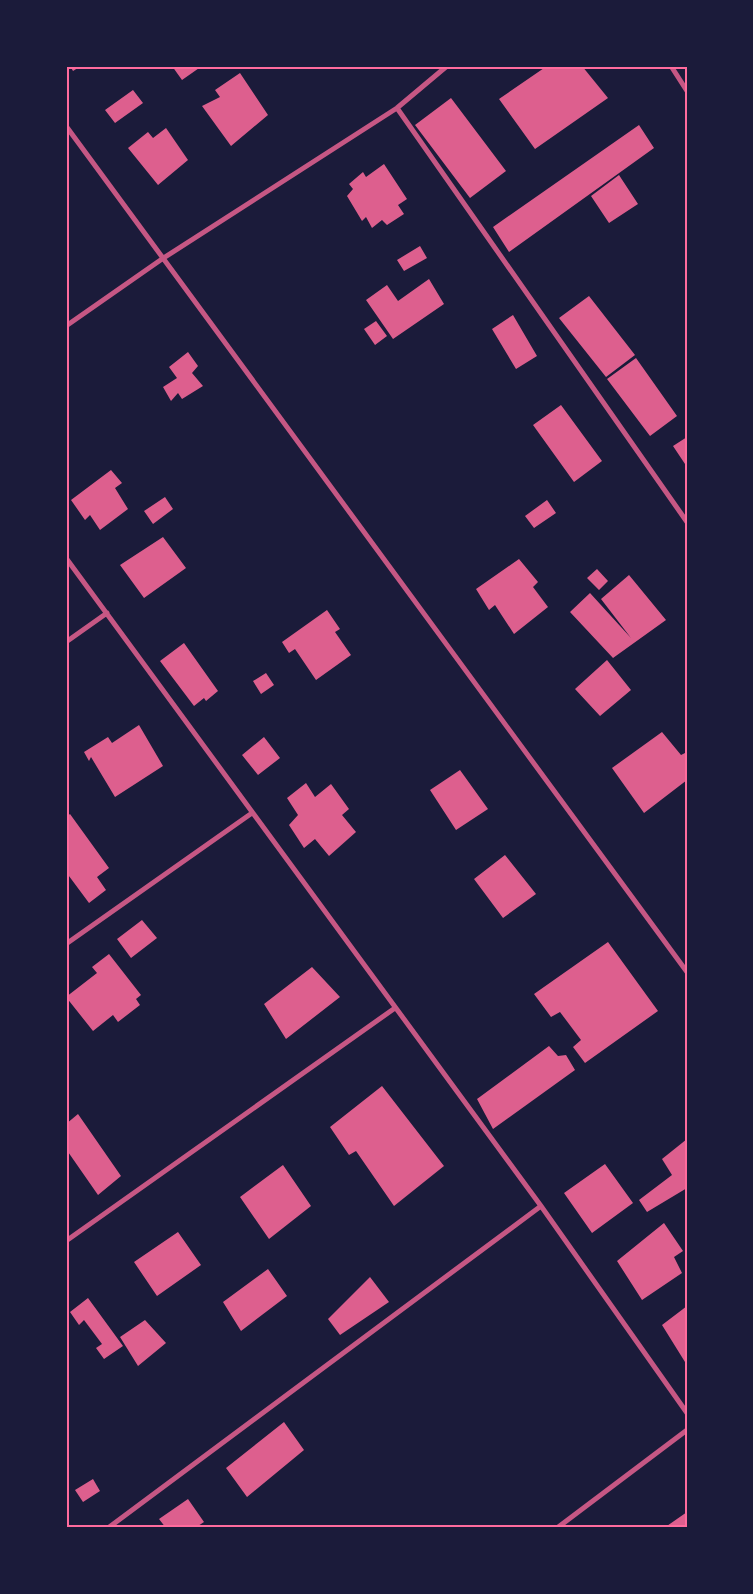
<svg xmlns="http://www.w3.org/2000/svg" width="753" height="1594" font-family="'Exo 2',sans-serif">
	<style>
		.building { fill: #dd5f8e }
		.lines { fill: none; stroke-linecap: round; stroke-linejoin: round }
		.minor { stroke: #c65784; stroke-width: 5 }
		.neatline { fill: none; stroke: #ff6b9d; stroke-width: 2 }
	</style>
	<rect width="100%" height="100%" fill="#1b1b3a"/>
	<path class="building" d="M70 66H81L73 71Z
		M172 66H202L182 80Z
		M547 66H582L608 98 535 149 499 99Z
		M240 73 268 115 231 146 202 106 220 97 215 90Z
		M133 90 143 103 115 123 105 110Z
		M451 98 506 171 470 198 415 125Z
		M639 125 654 148 509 252 493 227Z
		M166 128 188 160 158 185 128 148 148 132 153 138Z
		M384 164 407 199 398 205 404 214 387 225 382 220 372 228 366 217 362 221 347 196 353 189 349 184 363 172 366 177Z
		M619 175 638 204 609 223 591 196Z
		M420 246 427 258 404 271 397 260Z
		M429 279 444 304 393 339 366 300 387 285 398 301Z
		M589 296 635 355 606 377 559 318Z
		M513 315 537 356 516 369 492 329Z
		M376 321 387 336 375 345 364 329Z
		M188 352 198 366 192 373 203 386 182 399 178 393 171 401 163 387 177 378 169 367Z
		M636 358 677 416 650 436 607 379Z
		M561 405 602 461 574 482 533 425Z
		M687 437V467L673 446Z
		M111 470 122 483 115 488 128 509 100 530 90 515 85 520 71 500Z
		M165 497 173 509 153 524 144 511Z
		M547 500 556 513 534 528 525 516Z
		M163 537 186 568 144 598 120 565Z
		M519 559 538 582 533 587 548 607 514 634 495 605 489 610 476 589Z
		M597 569 608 581 599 590 587 578Z
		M629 575 666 620 613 658 570 612 590 593 631 638 601 599Z
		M327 610 340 629 335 632 351 655 316 680 295 649 289 653 282 642Z
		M184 643 218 691 206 701 204 698 194 706 160 661Z
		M607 660 631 690 600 716 575 689Z
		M266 673 274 685 261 694 253 681Z
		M139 725 163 766 115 797 91 757 89 761 84 752 108 737 112 743Z
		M662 732 681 755 687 752V780L644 813 612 768Z
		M264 737 280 758 258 775 242 755Z
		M460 770 488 809 456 830 430 790Z
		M306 783 315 797 331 784 349 809 342 815 356 832 329 856 315 839 304 848 289 825 298 815 287 798Z
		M70 814 109 868 97 877 106 890 89 903 66 872V817Z
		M505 855 536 894 503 918 474 879Z
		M142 920 157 938 131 958 117 939Z
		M608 942 658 1011 585 1063 573 1047 581 1040 560 1012 551 1017 534 994Z
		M109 954 141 995 136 999 140 1005 118 1022 113 1015 93 1031 66 997 97 973 92 967Z
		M312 967 340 997 286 1039 264 1004Z
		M549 1046 558 1056 566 1055 575 1070 493 1129 477 1099Z
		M382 1086 444 1166 394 1206 356 1151 349 1155 330 1127Z
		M78 1114 121 1176 98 1195 66 1149V1124Z
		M687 1139V1188L647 1212 639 1200 672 1175 662 1159Z
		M605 1164 633 1203 592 1233 564 1193Z
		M283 1165 311 1206 269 1239 240 1197Z
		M664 1223 683 1251 674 1257 682 1273 642 1300 617 1261Z
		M178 1232 201 1265 157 1296 134 1262Z
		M268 1269 287 1296 241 1331 223 1302Z
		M370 1277 389 1302 340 1335 328 1319Z
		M88 1298 123 1346 104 1359 96 1348 102 1344 84 1320 79 1325 70 1312Z
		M687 1306V1361L685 1362 662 1325Z
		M145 1320 166 1343 138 1366 120 1337Z
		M284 1422 304 1450 247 1497 226 1468Z
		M93 1479 100 1491 83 1502 75 1490Z
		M188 1499 204 1522 195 1528H166L159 1519Z
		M687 1512V1528H664Z"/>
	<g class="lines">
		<path class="minor" d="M671 66 687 91
			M397 108 687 522
			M66 126 687 972
			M66 326 162 259 397 108 447 66
			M66 558 541 1206 687 1413
			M66 642 107 613
			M66 944 252 813
			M66 1241 395 1008
			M108 1528 541 1206
			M557 1528 687 1430"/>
	</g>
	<rect width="753" height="1594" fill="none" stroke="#1b1b3a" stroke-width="135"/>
	<rect x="68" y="68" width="618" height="1458" class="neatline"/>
</svg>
